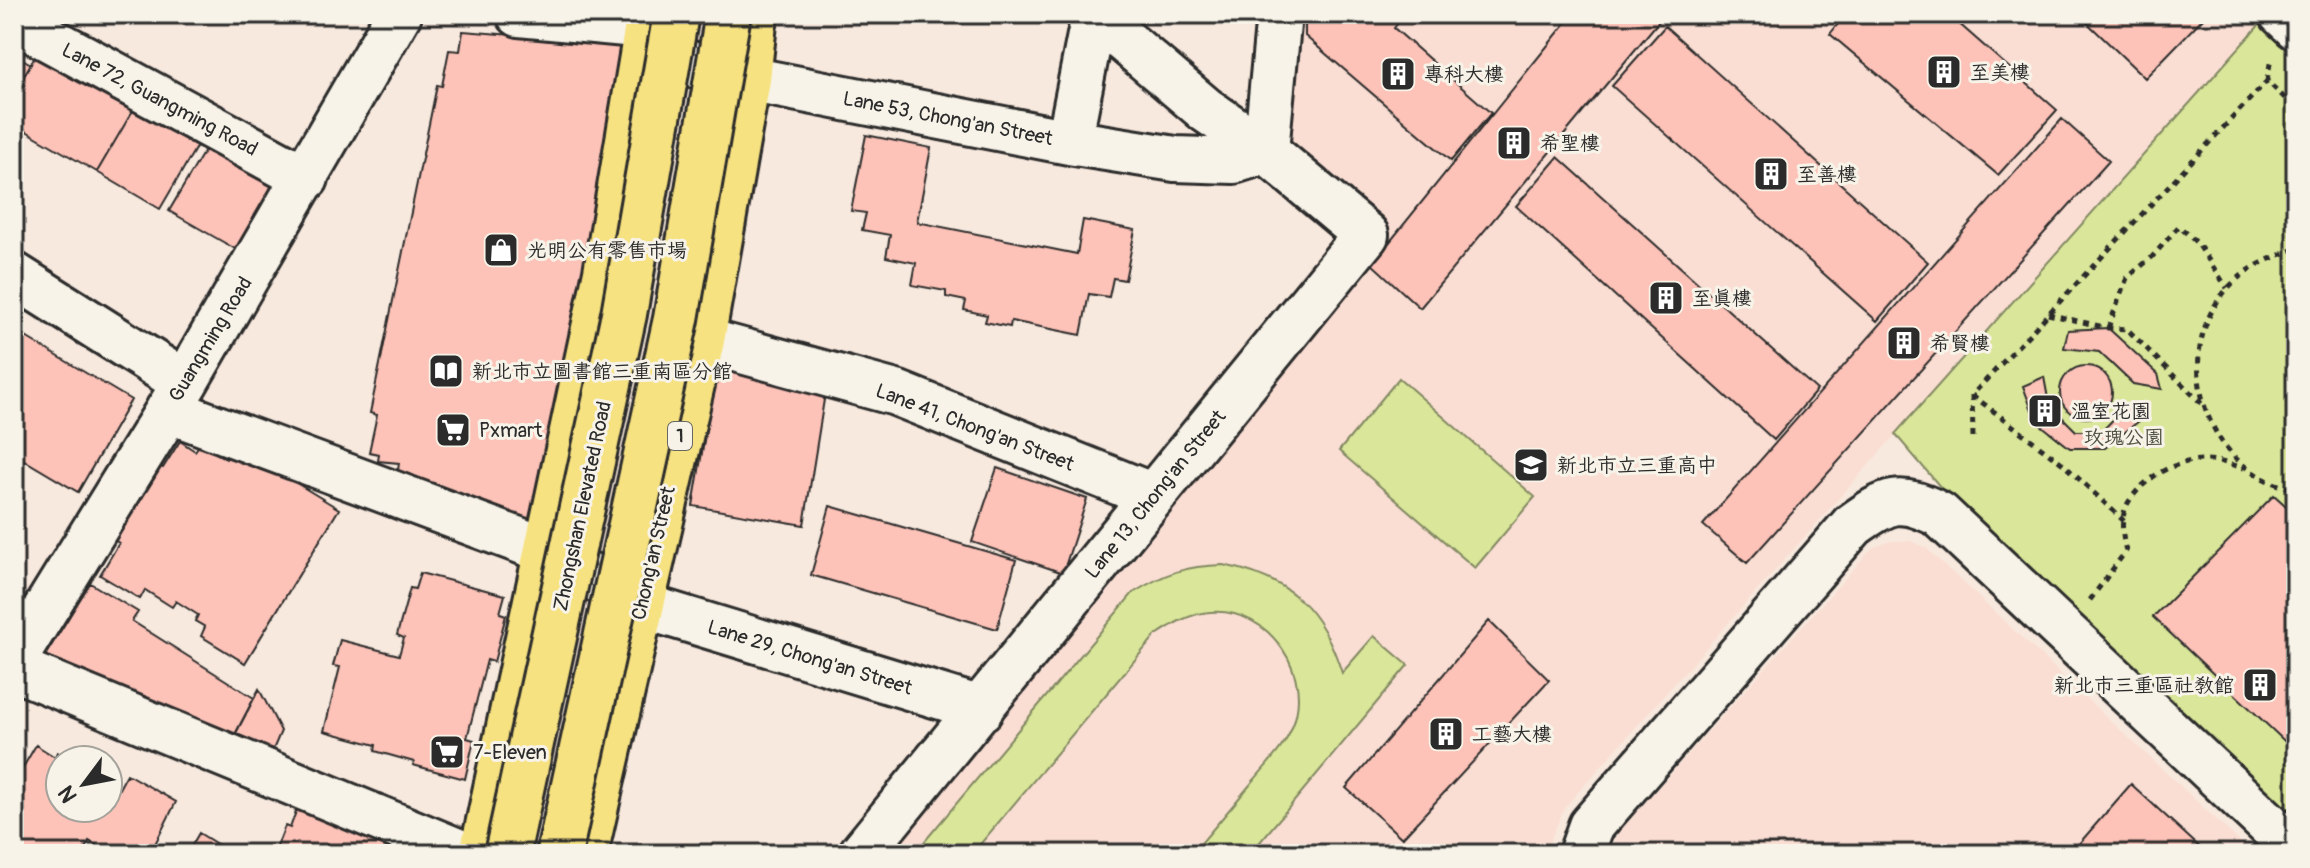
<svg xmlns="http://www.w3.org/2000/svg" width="2310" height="868" font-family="Pangolin,'LXGW WenKai TC',sans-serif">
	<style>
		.built { fill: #faded3 }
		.green { fill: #dae699; stroke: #828862; stroke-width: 2 }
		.building { fill: #fec3b8; stroke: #2b2b2b; stroke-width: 2 }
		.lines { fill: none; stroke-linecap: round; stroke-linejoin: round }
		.minor-casing { stroke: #2b2b2b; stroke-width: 50 }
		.major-casing { stroke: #2b2b2b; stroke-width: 50 }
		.path { stroke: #2b2b2b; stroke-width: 5; stroke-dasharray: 6 6; stroke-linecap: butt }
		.minor { stroke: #f7f3e8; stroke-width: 44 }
		.major { stroke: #f7e281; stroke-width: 44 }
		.highway-bridge-casing { stroke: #2b2b2b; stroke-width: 50; stroke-linecap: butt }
		.highway-bridge { stroke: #f7e281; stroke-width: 44 }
		.labels { text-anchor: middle; stroke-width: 6; stroke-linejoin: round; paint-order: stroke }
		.shield { fill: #f7f3e8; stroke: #686764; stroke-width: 2 }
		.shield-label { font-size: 18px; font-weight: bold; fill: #2b2b2b }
		.poi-label { font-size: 20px; fill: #2b2b2b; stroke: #f7f3e8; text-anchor: start }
		.street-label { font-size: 20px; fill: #2b2b2b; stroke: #f7f3e8 }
		.park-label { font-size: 20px; fill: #4e5041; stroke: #f7f3e8 }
	</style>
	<rect width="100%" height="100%" fill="#f8e9de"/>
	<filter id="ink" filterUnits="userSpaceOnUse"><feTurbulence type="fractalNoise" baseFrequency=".0125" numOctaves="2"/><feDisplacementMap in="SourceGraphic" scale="16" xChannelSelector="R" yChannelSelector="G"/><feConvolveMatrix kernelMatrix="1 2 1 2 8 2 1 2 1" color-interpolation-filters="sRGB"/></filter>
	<g filter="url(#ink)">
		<path class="built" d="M1296 14H2251L2261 23 1565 807 1544 854H881L1386 231 1279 140Z
			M1891 541H1911L1925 547 2253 854H1612L1617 834 1872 548Z"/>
		<path class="green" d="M2261 23 2296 56V824L2066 634 1895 434Z
			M1399 378 1535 497 1475 568 1339 451Z
			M1223 565C1290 578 1322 609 1342 673L1374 636 1408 665 1250 854H1192C1213 829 1234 804 1255 779 1267 764 1283 749 1291 730 1316 676 1270 607 1210 612 1188 614 1173 624 1155 636L972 854H914L1133 593C1165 573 1185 566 1223 565Z"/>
		<path class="building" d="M1305 14H1405L1394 28 1491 113 1451 161 1305 36Z
			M1573 14H1651L1659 21 1420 308 1372 264Z
			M1846 14H1948L2057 110 1998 175 1830 34Z
			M2078 14H2207L2145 78Z
			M1665 26 1928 262 1877 321 1612 86Z
			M463 31 622 44 544 510 526 523 397 478 399 463 378 461 379 454 369 452 377 415 370 413 437 85 442 86 449 50 460 51Z
			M38 51 139 100 97 172 14 124V93Z
			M14 54 31 64 14 93Z
			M139 100 202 137 160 209 97 172Z
			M2062 119 2109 161 1747 563 1703 525Z
			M866 135 931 148 917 222 1077 254 1083 220 1135 230 1125 280 1113 278 1109 297 1089 294 1081 335 1011 321 1010 327 985 322 987 315 964 310 966 301 946 297V291L912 285 916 263 886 257 890 235 862 230 866 213 851 211Z
			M210 141 284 185 244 254 169 211Z
			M1558 157 1817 390 1774 440 1516 206Z
			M2108 328 2158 374 2162 389 2133 384 2099 352 2064 348 2068 330Z
			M14 330 131 400 78 492 14 454Z
			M2060 392a26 26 0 1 1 52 0a26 26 0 1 1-52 0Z
			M716 369 826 387 804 525 693 506Z
			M2044 377 2049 404 2076 431H2102L2127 405 2145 403 2144 417 2105 448H2070L2036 421 2023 386Z
			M180 441 195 451 200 444 226 459 231 451 261 470 265 464 339 509 245 663 201 636 205 627 195 621 198 615 176 601 172 607 145 590 140 599 100 575 119 543 114 540 159 466 163 468Z
			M997 468 1087 499 1063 573 972 542Z
			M2274 495 2296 515V752L2153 617Z
			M830 506 1016 560 997 629 811 575Z
			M420 573 505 595 500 613 506 615 494 662 487 660 467 738 474 740 465 779 413 765 414 762 375 751 376 745 324 731 340 667 333 666 340 640 399 655 404 638 397 635 410 588 415 589Z
			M90 583 138 612 132 621 254 698 232 740 48 662 46 654Z
			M1489 621 1549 680 1402 838 1346 788Z
			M259 689 281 731 270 757 233 739Z
			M36 745 55 757 57 752 71 760H60V808H108V781L112 783 109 789 116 794 127 774 176 802 155 844 160 847 156 854H111L89 841 82 854H14V783Z
			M2131 784 2207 854H2070Z
			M298 806 422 854H274L285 826 290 828Z
			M199 833 233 854H187Z"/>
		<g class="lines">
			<defs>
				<path id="minor" d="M519 14 647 26 672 59 748 79 1069 142 1175 159 1234 161 1266 151
					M2282 14 2296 27
					M14 20 306 178
					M1069 142 1094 15
					M1266 151 1279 14
					M14 275 185 383
					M702 340 896 393 1153 496
					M168 410 548 551 640 605 981 709
					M14 660 185 383 399 14
					M14 668 465 854
					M861 854 1366 235 1266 151 1206 110 1093 14
					M1581 854 1591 826 1853 525C1889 499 1899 495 1939 514L2296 850"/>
				<path id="major" d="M482 854 606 272 649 14
					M585 854 702 340 748 79 755 14"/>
			</defs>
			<use href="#minor" class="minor-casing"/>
			<use href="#major" class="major-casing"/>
			<path class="path" d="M2267 81 2271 58
				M2296 249C2270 258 2247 267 2228 288 2167 355 2206 475 2296 489
				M2048 314 2108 328 2127 329 2202 404
				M2108 328 2127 278 2152 257 2179 226 2198 244 2227 288
				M1972 395 2062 463 2124 521
				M1973 437 1972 395 2267 81 2296 109
				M2090 600 2126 551C2122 536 2120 517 2128 503 2144 477 2177 459 2207 460 2219 460 2232 465 2244 468"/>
			<use href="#minor" class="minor"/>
			<use href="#major" class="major"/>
			<defs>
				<path id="highway-bridge" d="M507 854 624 314 676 14
					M559 854 676 319 728 14"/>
			</defs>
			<use href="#highway-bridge" class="highway-bridge-casing"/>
			<use href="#highway-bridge" class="highway-bridge"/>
		</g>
	</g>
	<defs>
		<symbol id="building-square" viewBox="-11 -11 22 22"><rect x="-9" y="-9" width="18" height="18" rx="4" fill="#2b2b2b" stroke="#f7f3e8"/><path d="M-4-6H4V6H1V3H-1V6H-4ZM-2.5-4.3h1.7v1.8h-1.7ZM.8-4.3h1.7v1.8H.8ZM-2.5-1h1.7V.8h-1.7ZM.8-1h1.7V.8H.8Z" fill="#fff"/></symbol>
		<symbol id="shop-square" viewBox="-11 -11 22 22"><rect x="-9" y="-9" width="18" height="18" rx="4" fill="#2b2b2b" stroke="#f7f3e8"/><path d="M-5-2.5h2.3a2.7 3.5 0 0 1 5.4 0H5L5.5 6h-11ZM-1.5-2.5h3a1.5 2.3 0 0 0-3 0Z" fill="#fff"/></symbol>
		<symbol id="library-square" viewBox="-11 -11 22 22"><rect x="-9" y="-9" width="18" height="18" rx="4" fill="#2b2b2b" stroke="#f7f3e8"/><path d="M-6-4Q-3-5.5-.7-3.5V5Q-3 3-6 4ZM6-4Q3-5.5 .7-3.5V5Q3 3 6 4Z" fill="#fff"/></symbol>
		<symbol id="supermarket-square" viewBox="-11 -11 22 22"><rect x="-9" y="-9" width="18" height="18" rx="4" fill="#2b2b2b" stroke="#f7f3e8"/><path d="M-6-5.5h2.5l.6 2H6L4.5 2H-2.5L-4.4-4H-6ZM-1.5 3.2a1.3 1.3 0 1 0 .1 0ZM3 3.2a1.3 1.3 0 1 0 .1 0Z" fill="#fff"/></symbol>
		<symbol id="school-square" viewBox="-11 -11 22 22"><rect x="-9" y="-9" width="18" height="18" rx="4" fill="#2b2b2b" stroke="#f7f3e8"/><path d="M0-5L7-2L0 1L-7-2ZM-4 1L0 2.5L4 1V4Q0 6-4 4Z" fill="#fff"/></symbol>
	</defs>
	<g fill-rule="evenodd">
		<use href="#building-square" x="1924" y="52" width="40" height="40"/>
		<use href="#building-square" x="1378" y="54" width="40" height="40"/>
		<use href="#building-square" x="1494" y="123" width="40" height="40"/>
		<use href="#building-square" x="1751" y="154" width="40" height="40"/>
		<use href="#shop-square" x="481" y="230" width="40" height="40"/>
		<use href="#building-square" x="1646" y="278" width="40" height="40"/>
		<use href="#building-square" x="1884" y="323" width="40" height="40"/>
		<use href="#library-square" x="426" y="351" width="40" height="40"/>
		<use href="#building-square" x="2025" y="391" width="40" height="40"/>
		<use href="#supermarket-square" x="433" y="410" width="40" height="40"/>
		<use href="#school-square" x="1511" y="445" width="40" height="40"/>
		<use href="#building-square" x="2240" y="665" width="40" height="40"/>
		<use href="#building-square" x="1426" y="714" width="40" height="40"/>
		<use href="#supermarket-square" x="427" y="732" width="40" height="40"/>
	</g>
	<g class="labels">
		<rect class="shield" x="668" y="422" width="24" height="28" rx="6"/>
		<g class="shield-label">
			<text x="680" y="442">1</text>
		</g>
		<g class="poi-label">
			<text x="1970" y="79">至美樓</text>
			<text x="1424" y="81">專科大樓</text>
			<text x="1540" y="150">希聖樓</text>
			<text x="1797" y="181">至善樓</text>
			<text x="527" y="257">光明公有零售市場</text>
			<text x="1692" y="305">至真樓</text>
			<text x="1930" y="350">希賢樓</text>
			<text x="472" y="378">新北市立圖書館三重南區分館</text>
			<text x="2071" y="418">溫室花園</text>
			<text x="479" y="437">Pxmart</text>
			<text x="1557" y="472">新北市立三重高中</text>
			<text x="2234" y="692" text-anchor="end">新北市三重區社教館</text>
			<text x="1472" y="741">工藝大樓</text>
			<text x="473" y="759">7-Eleven</text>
		</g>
		<g class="street-label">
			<text transform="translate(160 99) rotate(28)" y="7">Lane 72, Guangming Road</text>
			<text transform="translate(948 118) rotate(11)" y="7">Lane 53, Chong'an Street</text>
			<text transform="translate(210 339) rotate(-59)" y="7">Guangming Road</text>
			<text transform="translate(975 427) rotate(21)" y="7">Lane 41, Chong'an Street</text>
			<text transform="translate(1155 494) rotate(-51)" y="7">Lane 13, Chong'an Street</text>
			<text transform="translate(582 506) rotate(-78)" y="7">Zhongshan Elevated Road</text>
			<text transform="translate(653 553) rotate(-77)" y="7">Chong'an Street</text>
			<text transform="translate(810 657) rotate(17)" y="7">Lane 29, Chong'an Street</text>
		</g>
		<g class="park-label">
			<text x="2124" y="444">玫瑰公園</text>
		</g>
	</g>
	<rect width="2310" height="868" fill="none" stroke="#f7f3e8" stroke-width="48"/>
	<rect x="24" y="24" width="2262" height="820" fill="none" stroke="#2b2b2b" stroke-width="3" filter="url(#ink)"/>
	<g transform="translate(84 784) rotate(238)"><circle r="38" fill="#f7f3e8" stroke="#a5a39c" stroke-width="2"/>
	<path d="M0-6L14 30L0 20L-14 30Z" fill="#2b2b2b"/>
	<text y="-12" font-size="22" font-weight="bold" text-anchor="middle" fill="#2b2b2b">N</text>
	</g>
</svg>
